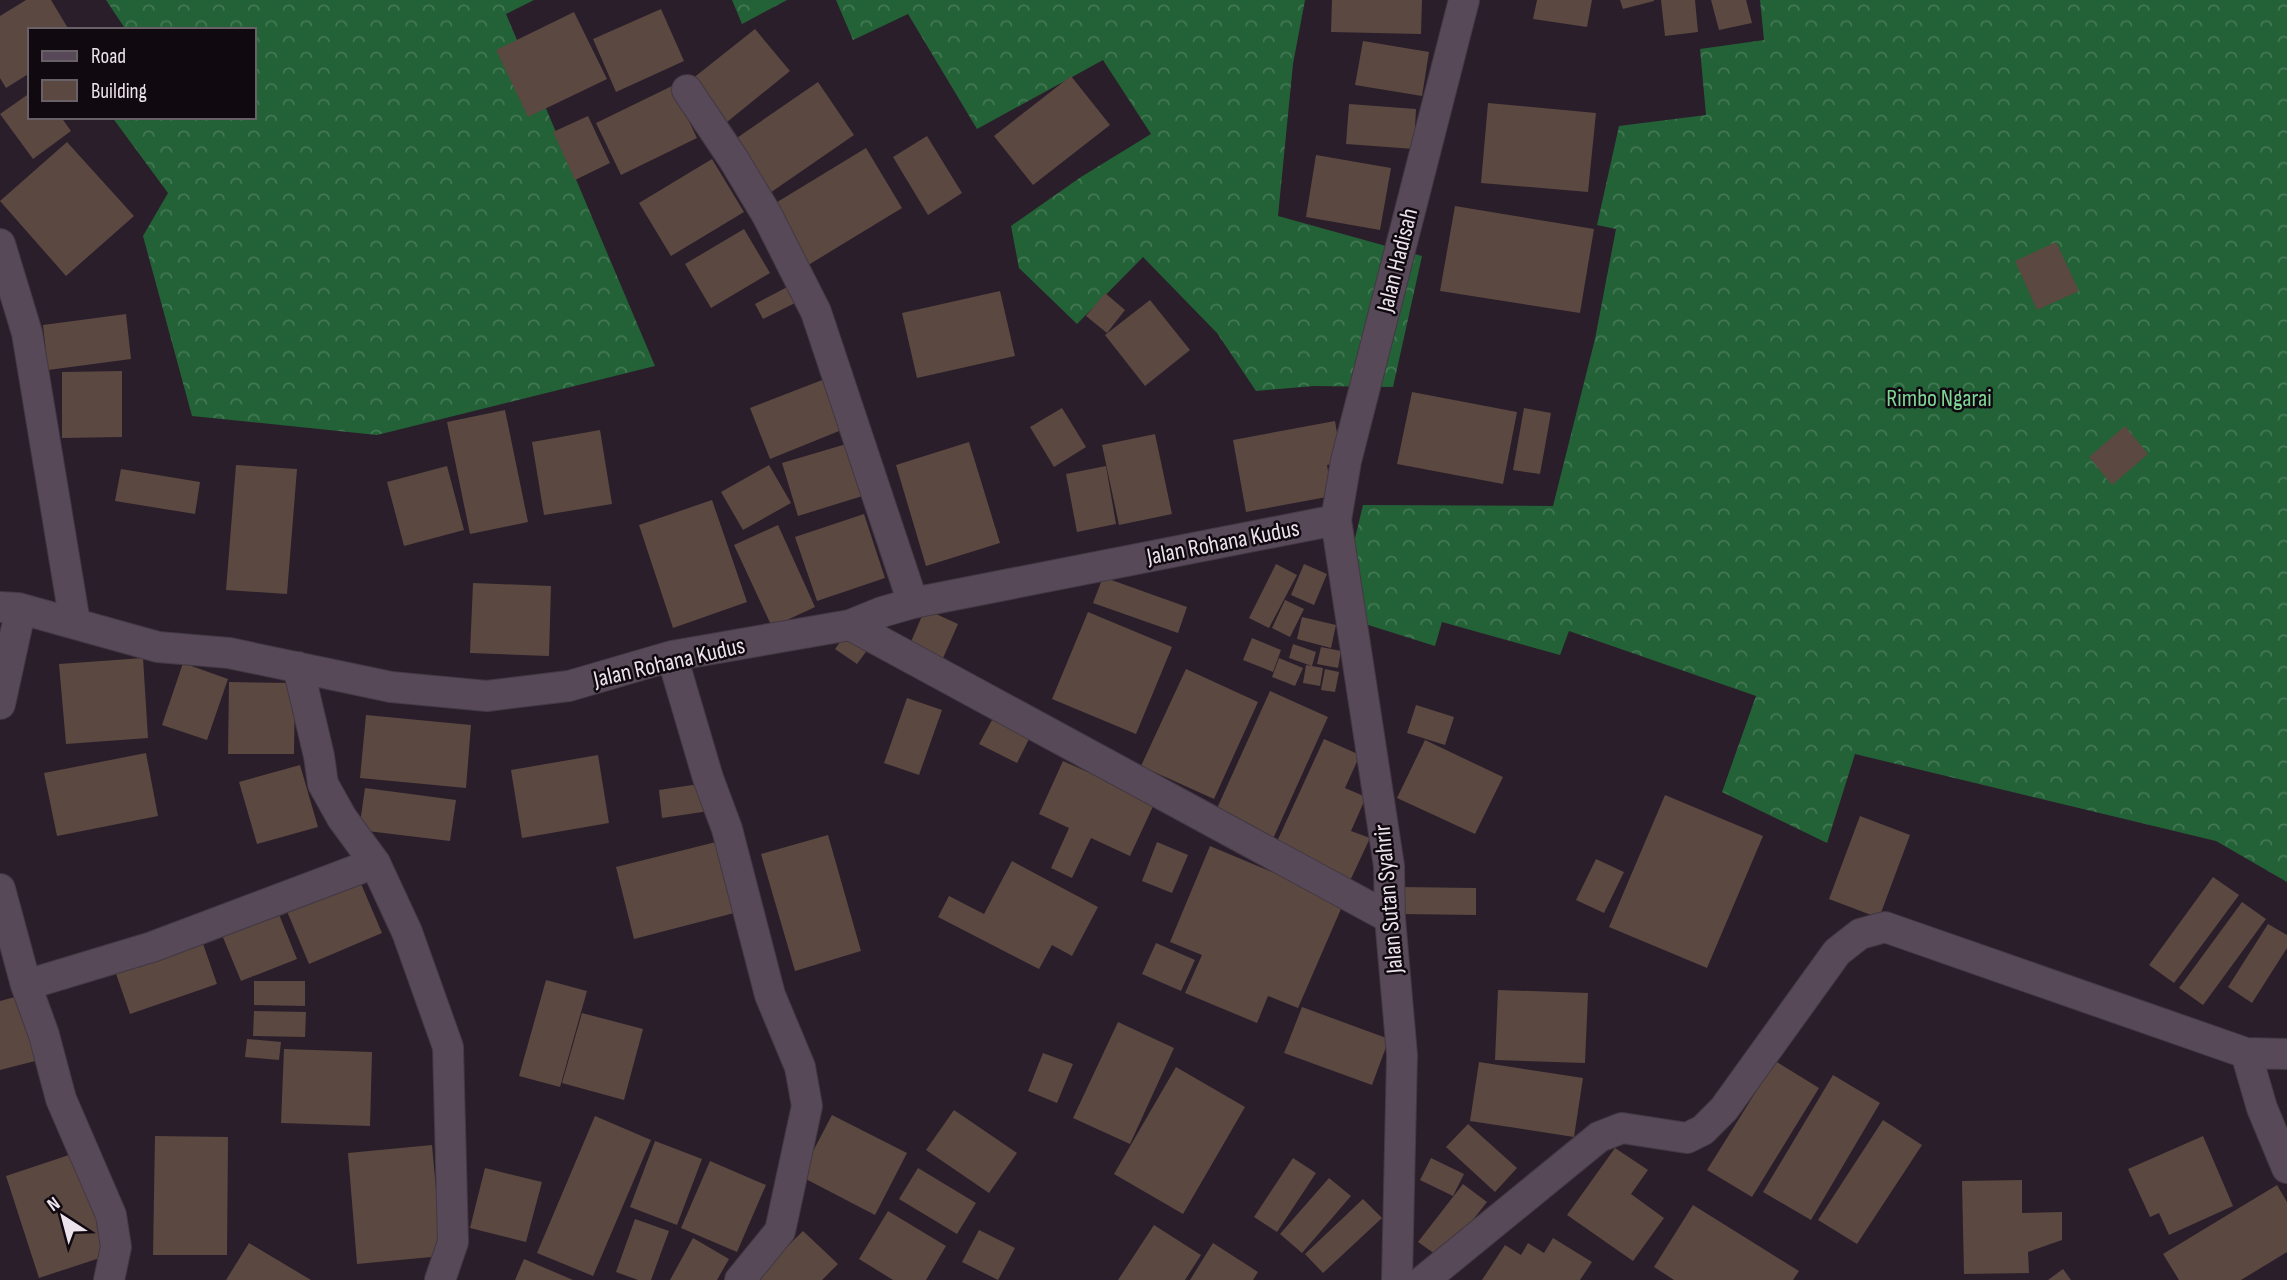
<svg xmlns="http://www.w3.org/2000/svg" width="2287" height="1280" font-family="'Sofia Sans Condensed',sans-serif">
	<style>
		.forest { fill: url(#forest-crowns) }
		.building { fill: #5b4840 }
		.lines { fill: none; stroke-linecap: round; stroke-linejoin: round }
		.street-casing { stroke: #433843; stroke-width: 32 }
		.street { stroke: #574958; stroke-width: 30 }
		.labels { text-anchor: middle; stroke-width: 5; stroke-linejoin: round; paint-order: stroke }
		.street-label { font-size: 24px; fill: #ece3ec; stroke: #100a10 }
		.park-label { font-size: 24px; fill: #7fd797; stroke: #100a10 }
	</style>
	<defs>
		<pattern id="forest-crowns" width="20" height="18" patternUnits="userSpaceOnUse" patternTransform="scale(1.75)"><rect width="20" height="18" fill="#236237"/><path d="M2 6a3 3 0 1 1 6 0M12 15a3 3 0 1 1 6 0" fill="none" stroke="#437854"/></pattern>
	</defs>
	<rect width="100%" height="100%" fill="#2a1e2b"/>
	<path class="forest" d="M106 0H534L506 14 655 366 377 435 192 416 143 236 168 193 112 117H254V30H126Z
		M732 0H787L742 24Z
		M836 0H1305L1293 64 1278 216 1422 256 1393 387 1314 386 1256 391 1217 333 1143 257 1077 324 1019 268 1011 226 1081 177 1151 134 1103 60 977 129 908 14 853 40Z
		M1760 0H2287V882L2216 841 1855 754 1827 843 1722 792 1756 696 1569 631 1560 655 1442 622 1435 646 1362 623 1351 555 1363 505 1553 506 1595 339 1616 229 1597 225 1619 126 1706 115 1700 49 1764 40Z"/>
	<path class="building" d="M26 0H51L69 30H30V73L6 88 0 78V16Z
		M1332 0H1422L1421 34 1331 32Z
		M1537 0H1592L1587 27 1533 19Z
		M1620 0H1654V1L1623 9Z
		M1661 0H1695L1698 32 1665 36Z
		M1711 0H1746L1752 23 1719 30Z
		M661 9 684 61 616 92 593 39Z
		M574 12 607 79 528 117 496 50Z
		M755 29 790 71 727 122 692 79Z
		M1363 41 1429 52 1422 96 1355 85Z
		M1071 76 1110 125 1033 185 994 136Z
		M818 82 854 135 767 195 731 142Z
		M672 86 697 138 621 175 596 123Z
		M30 93V117H61L71 131 33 159 0 114Z
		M1488 103 1596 113 1588 192 1481 183Z
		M1349 104 1416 109 1414 149 1346 144Z
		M588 116 610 163 575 180 553 132Z
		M927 136 962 193 928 215 893 157Z
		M67 142 134 216 66 276 0 201Z
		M866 148 902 208 805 267 769 207Z
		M1316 155 1391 168 1380 230 1306 217Z
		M712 159 744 212 671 256 639 203Z
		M1455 206 1594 229 1580 313 1440 291Z
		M744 229 770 273 711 308 685 264Z
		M2056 242 2079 291 2037 310 2015 261Z
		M793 284 801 300 763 319 755 304Z
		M1000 291 1015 356 917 378 902 313Z
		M1105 293 1125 310 1107 333 1086 316Z
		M1150 300 1190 350 1145 386 1105 335Z
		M126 314 131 359 48 370 43 325Z
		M122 371V437L62 438V372Z
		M830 377 849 427 770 459 750 408Z
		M1412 392 1517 412 1503 484 1397 464Z
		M1062 408 1086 447 1054 467 1030 427Z
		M1524 408 1551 413 1540 474 1513 470Z
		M505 410 528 522 470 534 447 422Z
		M1335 421 1342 462 1327 465 1332 496 1246 512 1233 440Z
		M2125 426 2148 454 2112 485 2089 457Z
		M600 430 612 504 544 515 532 442Z
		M1155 434 1172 514 1119 525 1102 445Z
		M853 442 869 494 798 516 782 463Z
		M969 442 1000 543 926 566 896 465Z
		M236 465 297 469 287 594 226 590Z
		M769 465 791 503 743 530 721 492Z
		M447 466 464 530 404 546 387 482Z
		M1106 466 1116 524 1077 532 1066 474Z
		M121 469 200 482 195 514 115 501Z
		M712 500 747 602 673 628 639 525Z
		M864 514 885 578 817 601 795 537Z
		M778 525 815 607 772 627 734 545Z
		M1276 564 1297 575 1269 628 1249 618Z
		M1304 564 1327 574 1314 605 1291 595Z
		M1103 577 1187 607 1178 633 1093 603Z
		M473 583 551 586 549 656 470 653Z
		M1285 600 1304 609 1290 637 1272 628Z
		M925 609 958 624 940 665 907 651Z
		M1088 612 1172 647 1136 734 1052 699Z
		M1302 617 1336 625 1331 648 1297 639Z
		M846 634 868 649 857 664 835 649Z
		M1252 638 1281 650 1273 672 1243 660Z
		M1293 644 1316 652 1312 666 1289 658Z
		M1321 647 1341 651 1338 668 1317 664Z
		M143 658 148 738 66 744 59 664Z
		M1279 658 1303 668 1295 686 1272 677Z
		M183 663 228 679 207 740 162 725Z
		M1306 665 1323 668 1320 686 1303 683Z
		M1186 669 1258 702 1214 799 1141 766Z
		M1325 669 1339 672 1335 692 1321 690Z
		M229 682 295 683 294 754H228Z
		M1270 691 1328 717 1272 841 1214 815Z
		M907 698 942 710 919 775 884 763Z
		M1416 705 1454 717 1445 745 1407 733Z
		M366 715 471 725 466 788 360 778Z
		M992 720 1029 739 1017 763 979 744Z
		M1324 739 1360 755 1345 788 1366 797 1351 831 1370 838 1349 883 1274 848Z
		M1425 740 1503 777 1475 834 1397 798Z
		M146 753 158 816 57 836 44 773Z
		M598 755 609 823 522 838 511 770Z
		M1063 761 1155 802 1130 856 1091 838 1072 878 1051 868 1069 828 1039 814Z
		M300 765 318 827 257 844 239 782Z
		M706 783 709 811 662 818 659 790Z
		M365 788 456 800 450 841 359 830Z
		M1665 795 1763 836 1707 968 1609 927Z
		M1860 816 1910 835 1879 918 1829 899Z
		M828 835 861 951 795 971 761 854Z
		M720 841 738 912 634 939 616 867Z
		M1157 842 1188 855 1172 893 1142 881Z
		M1210 846 1344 902 1298 1008 1268 996 1257 1023 1185 993 1202 955 1170 942Z
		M1596 859 1624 872 1604 913 1576 900Z
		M1012 861 1098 907 1072 956 1052 945 1039 969 938 917 949 896 984 914Z
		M2213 877 2239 895 2174 983 2149 965Z
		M359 879 382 933 309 964 286 909Z
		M1402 887 1476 888V915L1402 914Z
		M2242 902 2266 919 2203 1005 2179 988Z
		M278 912 297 959 241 981 222 935Z
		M2268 924 2287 935V948L2252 1003 2228 987Z
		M201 938 217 984 130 1014 114 968Z
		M1156 943 1195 960 1181 991 1142 974Z
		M546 980 587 991 560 1087 519 1076Z
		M254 981H305V1006L254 1005Z
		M1498 990 1588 993 1585 1063 1495 1060Z
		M26 994 43 1059 0 1070V1001Z
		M1302 1007 1389 1039 1372 1085 1284 1053Z
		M254 1011 306 1012 305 1037 253 1036Z
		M582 1013 643 1029 624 1100 562 1083Z
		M1118 1022 1174 1048 1130 1144 1073 1118Z
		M247 1039 281 1042 279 1060 245 1057Z
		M284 1049 372 1052 370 1126 281 1123Z
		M1043 1053 1073 1064 1057 1103 1028 1091Z
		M1775 1061 1819 1088 1752 1197 1707 1170Z
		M1479 1062 1583 1078 1574 1137 1470 1121Z
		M1176 1067 1245 1107 1183 1214 1114 1174Z
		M1833 1075 1880 1103 1811 1220 1763 1192Z
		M954 1110 1017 1153 989 1193 926 1150Z
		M832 1115 907 1153 875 1215 800 1176Z
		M595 1116 651 1140 593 1276 537 1253Z
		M1883 1120 1922 1145 1857 1244 1818 1220Z
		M1468 1124 1517 1168 1495 1192 1446 1147Z
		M155 1136 228 1137 227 1255H153Z
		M2203 1136 2233 1206 2169 1235 2159 1213 2150 1217 2128 1169Z
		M655 1141 702 1159 677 1225 630 1207Z
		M432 1145 442 1256 357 1264 348 1153Z
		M1615 1148 1648 1170 1631 1194 1664 1218 1633 1261 1567 1215Z
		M78 1152 112 1254 39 1278 6 1176Z
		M1293 1158 1316 1173 1277 1232 1254 1217Z
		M1431 1158 1464 1174 1453 1196 1420 1180Z
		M710 1161 766 1185 737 1252 681 1228Z
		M485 1168 542 1182 526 1242 470 1228Z
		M918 1168 976 1203 957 1234 899 1199Z
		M1329 1178 1351 1196 1302 1253 1280 1234Z
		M2022 1180V1213L2062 1212V1240L2028 1252 2029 1273 1964 1274 1962 1181Z
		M1463 1184 1487 1202 1442 1259 1418 1242Z
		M2277 1185 2287 1202V1252L2241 1280H2179L2163 1254Z
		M1363 1199 1382 1218 1323 1273 1305 1254Z
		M1693 1205 1799 1271 1793 1280H1674L1654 1267Z
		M888 1211 946 1246 926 1280H893L859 1259Z
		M635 1219 669 1231 651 1280H638L616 1272Z
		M1154 1225 1201 1255 1185 1280H1118Z
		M979 1230 1015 1248 998 1280 962 1262Z
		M803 1231 838 1264 822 1280H753Z
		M693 1238 729 1259 717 1280H670Z
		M1553 1238 1592 1262 1580 1280H1482L1505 1245 1521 1255 1528 1243 1544 1253Z
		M249 1243 311 1280H226Z
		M1213 1243 1258 1272 1253 1280H1190Z
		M524 1259 573 1280H515Z
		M2063 1269 2071 1280H2048Z"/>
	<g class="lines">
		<defs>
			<path id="street" d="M687 90 734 160 767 215 816 312 913 603
				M0 244 27 333 75 623
				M0 607 18 608 158 647 229 653 391 687 487 696 569 686 672 656 850 625 882 612 913 603 1336 520
				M850 625 1390 918
				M672 656 708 778 727 829 770 995 800 1067 807 1106 780 1231 740 1280
				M298 667 319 756 323 784 342 818 375 863 407 932 448 1047 453 1242 440 1280
				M0 704 19 617 18 608
				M0 889 26 985 44 1035 61 1099 111 1215 116 1247 109 1280
				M26 985 152 947 375 863
				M2246 1053 2262 1108 2287 1168
				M1397 1280 1402 1055 1390 918 1389 866 1336 520 1346 461 1464 0
				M1424 1280 1599 1137 1622 1128 1687 1138 1703 1130 1724 1109 1837 952 1860 934 1885 927 2246 1053 2287 1054"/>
		</defs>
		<use href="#street" class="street-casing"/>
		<use href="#street" class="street"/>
	</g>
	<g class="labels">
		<g class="street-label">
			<text transform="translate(1397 260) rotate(-76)" y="8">Jalan Hadisah</text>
			<text transform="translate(1223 542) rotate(-11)" y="8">Jalan Rohana Kudus</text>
			<text transform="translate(669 662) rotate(-13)" y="8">Jalan Rohana Kudus</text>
			<text transform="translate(1388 899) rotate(-95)" y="8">Jalan Sutan Syahrir</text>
		</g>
		<g class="park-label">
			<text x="1939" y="406">Rimbo Ngarai</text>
		</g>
	</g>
	<rect x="28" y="28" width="228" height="91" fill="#100a10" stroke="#686168" stroke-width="2"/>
	<rect x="42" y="51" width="35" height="10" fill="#574958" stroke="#686168" stroke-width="2"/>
	<text x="91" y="63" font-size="21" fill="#ece3ec">Road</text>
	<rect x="42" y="80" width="35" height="21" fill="#5b4840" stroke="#686168" stroke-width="2"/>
	<text x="91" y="98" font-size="21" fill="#ece3ec">Building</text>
	<g transform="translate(63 1217) rotate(324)" stroke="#100a10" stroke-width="5" paint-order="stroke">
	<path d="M0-5L12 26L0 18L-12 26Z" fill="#ece3ec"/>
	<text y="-10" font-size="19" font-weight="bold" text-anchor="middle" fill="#ece3ec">N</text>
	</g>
</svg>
